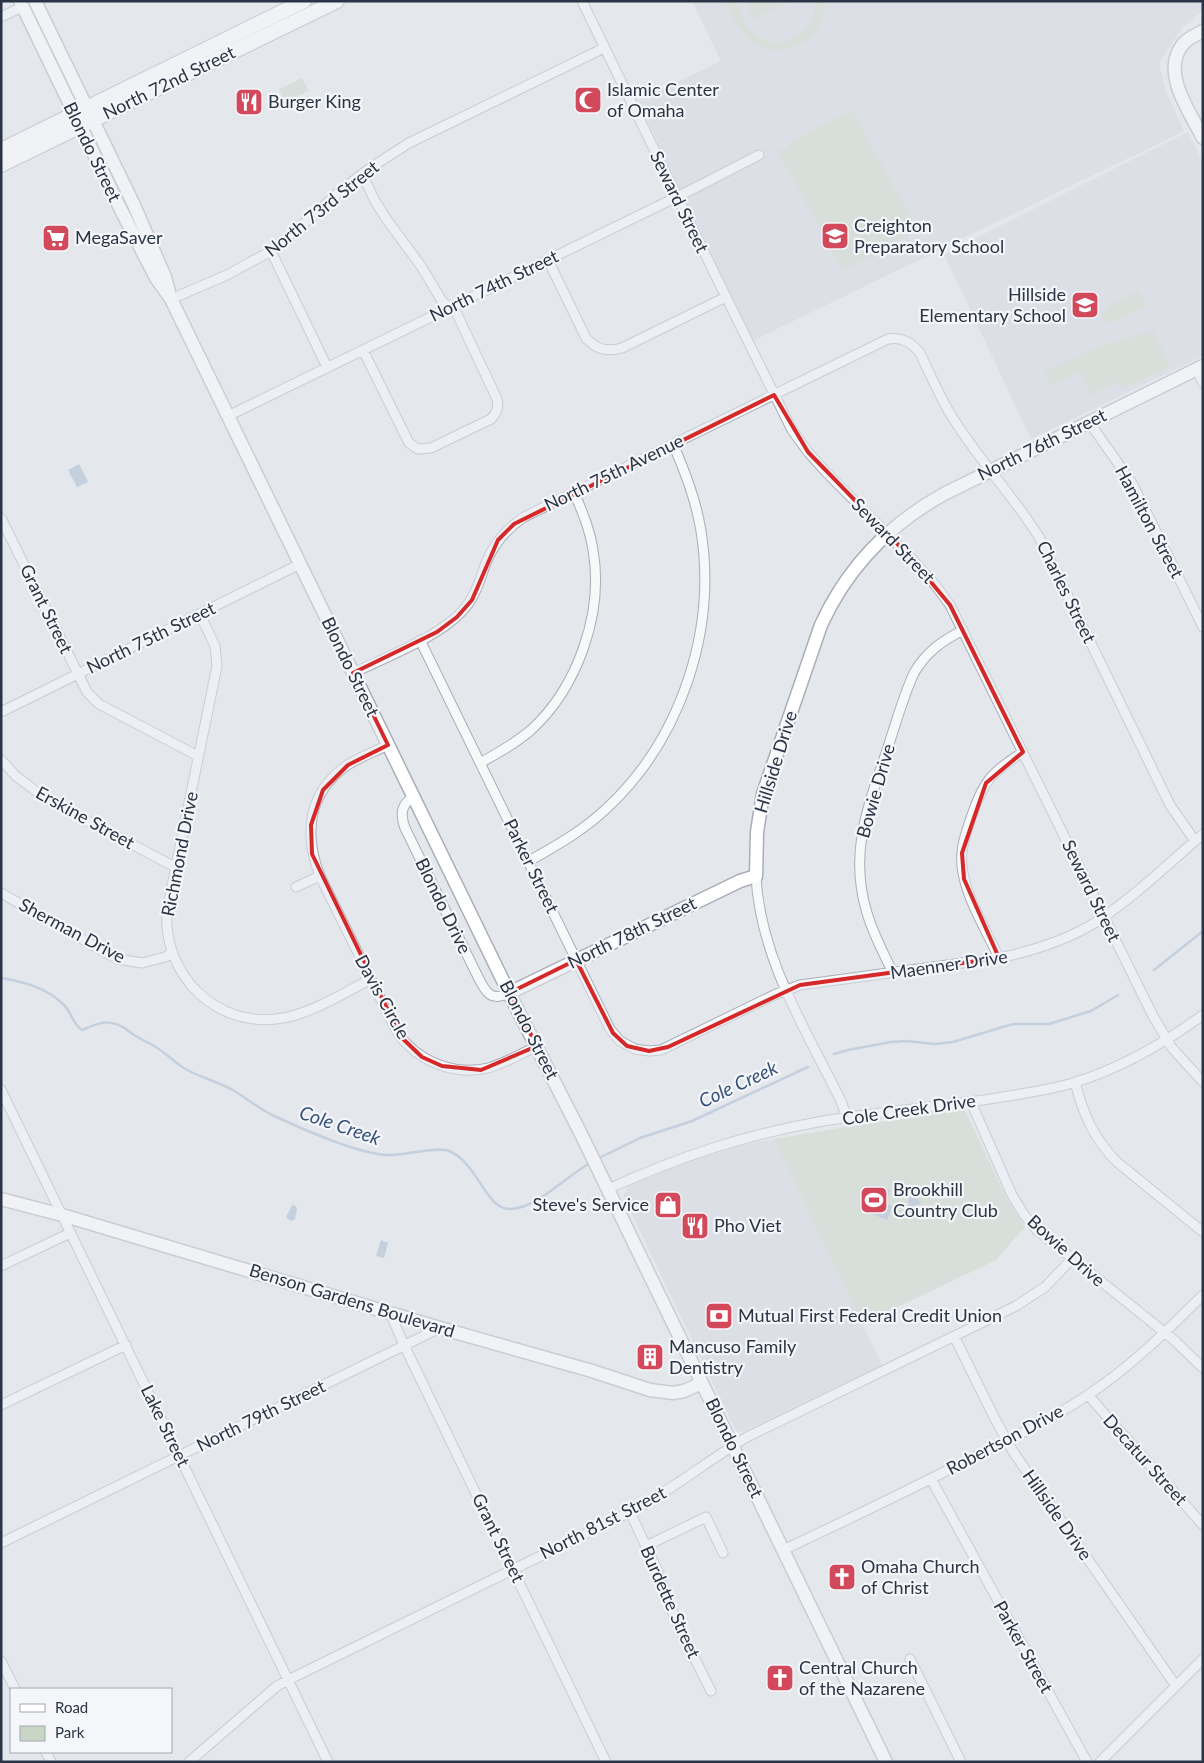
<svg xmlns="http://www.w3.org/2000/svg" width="1204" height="1763" font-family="Lato,sans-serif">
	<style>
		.built { fill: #d2d6de }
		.green { fill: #c9d6c5 }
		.water { fill: #9fb4cc }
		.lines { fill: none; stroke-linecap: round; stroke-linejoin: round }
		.stream { stroke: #9fb4cc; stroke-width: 2.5 }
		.street-casing { stroke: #a9aeb7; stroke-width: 11 }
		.secondary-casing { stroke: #a9aeb7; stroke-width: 15 }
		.primary-casing { stroke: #a3abb8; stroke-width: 16 }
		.street { stroke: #f7f8fa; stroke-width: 9 }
		.secondary { stroke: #fff; stroke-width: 12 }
		.primary { stroke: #fff; stroke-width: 14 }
		.marked { fill: none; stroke: #d62828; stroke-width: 4; stroke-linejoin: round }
		.labels { text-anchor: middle; stroke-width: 4.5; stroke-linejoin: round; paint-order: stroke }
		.street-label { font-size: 18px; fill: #2b3445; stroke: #f4f6f9 }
		.poi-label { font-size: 18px; fill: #2b3445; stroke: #f4f6f9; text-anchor: start }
		.water-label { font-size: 19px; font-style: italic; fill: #34527a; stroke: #f4f6f9 }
	</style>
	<rect width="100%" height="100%" fill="#e4e7ec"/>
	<path class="built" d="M692 1H1203V10L1182 28 1159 63 1166 91 1184 131 752 341 638 101 721 61Z
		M1188 132 1203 162V356L1031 439 944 254Z
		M774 1139 882 1365 742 1432 737 1431 732 1423 626 1202 624 1195 627 1188 631 1185 687 1162 743 1145Z"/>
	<path class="green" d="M725 1H735C740 11 744 24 753 32 780 56 814 35 816 1L825 2C823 13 822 23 816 32 800 53 766 56 747 38 737 28 731 14 725 1Z
		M745 1H790L753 19Z
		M302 78 309 91 285 102 279 89Z
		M852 111 918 230 843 271 778 152 789 146 788 144 842 114 843 116Z
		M1139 290 1147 306 1108 324 1101 317 1108 306Z
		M1153 331 1170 366 1122 389 1118 382 1091 395 1080 372 1051 386 1044 372 1097 347Z
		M965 1110 1008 1201 1025 1227 996 1260 862 1324 774 1139 856 1125Z"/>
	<path class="water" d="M79 464 88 482 77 487 68 470Z
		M877 1185 890 1190 886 1203 893 1206 887 1220 859 1209 865 1195 872 1197Z
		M911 1185 913 1194 921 1203 909 1210 908 1197 901 1191Z
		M292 1205 296 1206 297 1209 295 1219 291 1221 286 1217Z
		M381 1240 388 1243 384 1258 376 1256Z"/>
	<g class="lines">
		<path class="stream" d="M1154 970 1203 931
			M1 978C25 982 47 988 64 1005 72 1013 73 1025 82 1030 92 1026 101 1021 111 1023 121 1024 127 1030 134 1035 140 1039 148 1042 154 1046 165 1052 174 1062 185 1069 200 1077 218 1082 233 1090 246 1098 258 1108 272 1115 300 1128 355 1153 386 1155 401 1156 439 1146 449 1151 477 1162 486 1209 509 1209 535 1210 568 1175 590 1163
			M834 1054 848 1050 891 1042 906 1041 935 1044 953 1042 1013 1024H1049L1091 1011 1118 995
			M597 1159 640 1138 692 1121 808 1067"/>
		<defs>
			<path id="street" d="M582 1 726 297 792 430 808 452 825 471 911 558 936 586 950 605 1153 1016 1172 1048 1203 1082
				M1 17 22 7
				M362 174 375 201 387 220 421 266 442 301 456 312 497 399C499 407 497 413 491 419L431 448 418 449 409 443 363 350
				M271 251 327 367
				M548 260 586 338C597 350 607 352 622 348L726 297
				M171 299 227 275 271 251 315 214 341 190 373 166 409 143 604 48
				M1196 369 1203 383
				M228 416 687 192 759 155
				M1089 422 1132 483 1203 627
				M1 518 87 692 99 704 198 756
				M200 614 215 646 217 666 167 910C162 975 217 1030 283 1018 312 1013 344 993 371 979
				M420 640 610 1029 620 1041 635 1049 649 1051 661 1050 774 995 800 985 999 958C1032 951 1066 941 1096 922 1134 897 1168 864 1203 834
				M353 673C386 657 442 636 465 608 476 595 480 579 486 563 494 543 506 529 524 517L888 339C902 337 911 342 920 353 930 374 939 395 951 415 977 458 1012 494 1039 537L1170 805 1195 841
				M1 712 300 564
				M388 745C374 752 359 757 346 766 307 794 304 835 320 876L392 1022C396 1030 400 1038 407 1044 427 1065 460 1075 488 1068 505 1063 521 1054 537 1046
				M1 760 16 776 46 799 175 867
				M480 763C498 753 516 743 531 730 578 687 604 612 593 550 590 530 582 511 574 492
				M413 797C401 805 400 814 405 828L478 977C486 993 491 1002 509 993
				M529 861C556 846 584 830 607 808 681 739 717 630 701 531 696 500 685 472 673 444
				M756 876C760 958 806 1030 841 1101L847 1118
				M296 887 320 876
				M1 893 117 959 142 963 165 957 172 953
				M999 958C985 927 958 886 962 852 963 839 968 827 972 815 984 780 992 772 1023 752
				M893 973C884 954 873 934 867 913 849 854 867 809 886 753 895 727 902 699 914 673 926 652 942 641 963 630
				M1075 1082C1083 1114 1094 1139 1117 1162L1203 1232
				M1 1090 328 1762
				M971 1102 1012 1195 1025 1216 1037 1230 1174 1340 1203 1368
				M608 1189C681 1156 744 1135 823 1121 874 1113 925 1108 976 1101 1009 1096 1041 1092 1073 1083 1119 1069 1163 1044 1203 1015
				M1 1266 70 1233
				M392 1313 394 1322 404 1345 606 1762
				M954 1336 996 1421 1014 1453 1176 1686
				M1088 1395 1203 1525
				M1 1405 126 1345
				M931 1479 1087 1762
				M630 1512 657 1570 676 1621 711 1691
				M1 1543 440 1328
				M646 1546 706 1517 723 1553
				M783 1550C845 1521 907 1491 968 1460 1009 1440 1050 1420 1088 1395 1130 1367 1167 1331 1203 1295
				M910 1659 961 1762
				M1 1661 15 1689
				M46 1752 51 1762
				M189 1762 277 1686 288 1680 630 1512C671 1491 707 1461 747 1437L1016 1306 1045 1287 1072 1259
				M1100 1762 1203 1659"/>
			<path id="secondary" d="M20 1 121 210 156 278 171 299 509 993 581 1134 886 1762
				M35 1 134 205 165 277 169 292
				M1203 31C1196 35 1188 38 1183 44 1160 72 1190 112 1203 138
				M509 993 740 881 756 876 757 832 763 794 821 625C847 568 888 525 944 494L1203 366
				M1 1199 62 1215 440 1328 592 1371 650 1390 673 1393 684 1391 702 1383"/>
			<path id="primary" d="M1 150 304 1
				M1 165 337 1"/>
		</defs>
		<use href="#street" class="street-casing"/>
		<use href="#secondary" class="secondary-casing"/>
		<use href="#primary" class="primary-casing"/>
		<use href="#street" class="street"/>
		<use href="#secondary" class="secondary"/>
		<use href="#primary" class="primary"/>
	</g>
	<path d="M0 0H1204V1763H0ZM774 395 808 452 911 558 950 605 1023 752 986 783 962 853 964 879 999 958 800 985 668 1047 649 1051 627 1046 613 1033 576 960 509 993 537 1046 481 1070 442 1066 422 1057 401 1037 312 854 311 825 323 790 348 765 388 745 353 673 437 632 457 617 472 600 498 540 514 524Z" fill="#e4e7ec" fill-opacity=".55" fill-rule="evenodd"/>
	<path class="marked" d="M774 395 808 452 911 558 950 605 1023 752 986 783 962 853 964 879 999 958 800 985 668 1047 649 1051 627 1046 613 1033 576 960 509 993 537 1046 481 1070 442 1066 422 1057 401 1037 312 854 311 825 323 790 348 765 388 745 353 673 437 632 457 617 472 600 498 540 514 524Z"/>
	<defs>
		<symbol id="mosque-square" viewBox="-11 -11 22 22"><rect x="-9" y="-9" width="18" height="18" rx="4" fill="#d1495b" stroke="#f4f6f9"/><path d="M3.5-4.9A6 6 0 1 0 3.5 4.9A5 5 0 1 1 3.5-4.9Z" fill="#fff"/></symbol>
		<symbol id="restaurant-square" viewBox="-11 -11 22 22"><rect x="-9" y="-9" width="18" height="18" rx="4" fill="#d1495b" stroke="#f4f6f9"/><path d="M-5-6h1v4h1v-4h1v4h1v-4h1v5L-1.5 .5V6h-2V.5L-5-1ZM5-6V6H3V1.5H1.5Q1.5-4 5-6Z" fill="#fff"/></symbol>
		<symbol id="school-square" viewBox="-11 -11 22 22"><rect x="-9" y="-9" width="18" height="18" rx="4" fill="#d1495b" stroke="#f4f6f9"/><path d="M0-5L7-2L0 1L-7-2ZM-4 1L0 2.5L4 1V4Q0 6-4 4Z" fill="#fff"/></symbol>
		<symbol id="supermarket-square" viewBox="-11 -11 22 22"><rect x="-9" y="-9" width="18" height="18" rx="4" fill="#d1495b" stroke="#f4f6f9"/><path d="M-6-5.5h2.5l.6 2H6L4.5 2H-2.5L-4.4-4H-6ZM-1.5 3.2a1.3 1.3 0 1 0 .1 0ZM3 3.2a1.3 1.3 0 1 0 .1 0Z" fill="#fff"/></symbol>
		<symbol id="stadium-square" viewBox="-11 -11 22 22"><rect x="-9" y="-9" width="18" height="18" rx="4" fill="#d1495b" stroke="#f4f6f9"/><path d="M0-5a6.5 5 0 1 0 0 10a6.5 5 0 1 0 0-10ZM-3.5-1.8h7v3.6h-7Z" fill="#fff"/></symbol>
		<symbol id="shop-square" viewBox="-11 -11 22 22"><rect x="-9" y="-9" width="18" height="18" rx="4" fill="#d1495b" stroke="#f4f6f9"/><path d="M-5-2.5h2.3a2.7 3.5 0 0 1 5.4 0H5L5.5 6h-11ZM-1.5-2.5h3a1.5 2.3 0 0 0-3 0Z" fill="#fff"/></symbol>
		<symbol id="bank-square" viewBox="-11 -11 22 22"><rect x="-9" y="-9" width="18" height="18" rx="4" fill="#d1495b" stroke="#f4f6f9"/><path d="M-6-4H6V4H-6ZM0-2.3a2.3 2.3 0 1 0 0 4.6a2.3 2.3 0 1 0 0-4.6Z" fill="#fff"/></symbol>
		<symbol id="building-square" viewBox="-11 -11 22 22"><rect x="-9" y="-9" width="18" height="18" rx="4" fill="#d1495b" stroke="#f4f6f9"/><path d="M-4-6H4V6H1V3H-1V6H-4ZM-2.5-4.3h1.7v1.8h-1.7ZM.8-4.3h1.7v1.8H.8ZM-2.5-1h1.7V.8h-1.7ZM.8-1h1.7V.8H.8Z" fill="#fff"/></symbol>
		<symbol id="church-square" viewBox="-11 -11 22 22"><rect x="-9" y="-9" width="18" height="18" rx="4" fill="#d1495b" stroke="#f4f6f9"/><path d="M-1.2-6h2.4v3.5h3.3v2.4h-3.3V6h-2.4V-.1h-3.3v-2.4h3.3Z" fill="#fff"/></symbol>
	</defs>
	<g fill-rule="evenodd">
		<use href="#mosque-square" x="572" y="84" width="32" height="32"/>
		<use href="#restaurant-square" x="233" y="86" width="32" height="32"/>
		<use href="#school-square" x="819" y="220" width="32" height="32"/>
		<use href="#supermarket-square" x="40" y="222" width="32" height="32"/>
		<use href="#school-square" x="1069" y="289" width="32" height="32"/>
		<use href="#stadium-square" x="858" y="1184" width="32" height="32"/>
		<use href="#shop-square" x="652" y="1189" width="32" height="32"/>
		<use href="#restaurant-square" x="679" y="1210" width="32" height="32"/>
		<use href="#bank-square" x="703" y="1300" width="32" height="32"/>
		<use href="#building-square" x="634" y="1341" width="32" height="32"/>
		<use href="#church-square" x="826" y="1561" width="32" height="32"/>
		<use href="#church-square" x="764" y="1662" width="32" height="32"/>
	</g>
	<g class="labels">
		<g class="street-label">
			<text transform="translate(169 83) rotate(-26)" y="6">North 72nd Street</text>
			<text transform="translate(92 152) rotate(64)" y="6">Blondo Street</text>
			<text transform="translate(679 202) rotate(64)" y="6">Seward Street</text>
			<text transform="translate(322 209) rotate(-39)" y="6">North 73rd Street</text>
			<text transform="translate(494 286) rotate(-26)" y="6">North 74th Street</text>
			<text transform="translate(1042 445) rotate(-26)" y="6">North 76th Street</text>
			<text transform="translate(614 473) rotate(-26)" y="6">North 75th Avenue</text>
			<text transform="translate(1149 522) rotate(62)" y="6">Hamilton Street</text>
			<text transform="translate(893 541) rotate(46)" y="6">Seward Street</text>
			<text transform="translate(1066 592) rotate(64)" y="6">Charles Street</text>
			<text transform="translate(46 609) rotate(64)" y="6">Grant Street</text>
			<text transform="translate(151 638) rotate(-26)" y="6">North 75th Street</text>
			<text transform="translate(350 667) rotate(64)" y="6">Blondo Street</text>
			<text transform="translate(776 762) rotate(-73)" y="6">Hillside Drive</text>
			<text transform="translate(876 791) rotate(-74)" y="6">Bowie Drive</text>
			<text transform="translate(85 818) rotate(29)" y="6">Erskine Street</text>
			<text transform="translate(180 854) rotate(-79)" y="6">Richmond Drive</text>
			<text transform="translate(531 866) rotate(64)" y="6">Parker Street</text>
			<text transform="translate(1091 891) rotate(64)" y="6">Seward Street</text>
			<text transform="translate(443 906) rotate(64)" y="6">Blondo Drive</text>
			<text transform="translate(72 931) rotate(28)" y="6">Sherman Drive</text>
			<text transform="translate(632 933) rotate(-26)" y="6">North 78th Street</text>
			<text transform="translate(949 965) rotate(-8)" y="6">Maenner Drive</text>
			<text transform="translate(382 997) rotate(61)" y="6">Davis Circle</text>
			<text transform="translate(529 1030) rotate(63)" y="6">Blondo Street</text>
			<text transform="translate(909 1110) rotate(-8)" y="6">Cole Creek Drive</text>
			<text transform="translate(1066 1251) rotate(42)" y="6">Bowie Drive</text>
			<text transform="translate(352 1301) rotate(17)" y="6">Benson Gardens Boulevard</text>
			<text transform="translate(261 1416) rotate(-26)" y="6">North 79th Street</text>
			<text transform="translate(165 1426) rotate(64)" y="6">Lake Street</text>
			<text transform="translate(1005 1440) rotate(-28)" y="6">Robertson Drive</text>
			<text transform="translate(734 1448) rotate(64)" y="6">Blondo Street</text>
			<text transform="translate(1145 1460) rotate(48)" y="6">Decatur Street</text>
			<text transform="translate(1057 1515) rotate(55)" y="6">Hillside Drive</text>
			<text transform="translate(603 1523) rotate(-27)" y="6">North 81st Street</text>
			<text transform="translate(498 1538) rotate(64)" y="6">Grant Street</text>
			<text transform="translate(670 1602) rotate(66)" y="6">Burdette Street</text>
			<text transform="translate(1023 1647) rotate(61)" y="6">Parker Street</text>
		</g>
		<g class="poi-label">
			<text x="607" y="96">Islamic Center<tspan x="607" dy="21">of Omaha</tspan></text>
			<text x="268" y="108">Burger King</text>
			<text x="854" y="232">Creighton<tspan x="854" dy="21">Preparatory School</tspan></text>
			<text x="75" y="244">MegaSaver</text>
			<text x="1066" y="301" text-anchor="end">Hillside<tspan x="1066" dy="21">Elementary School</tspan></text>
			<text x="893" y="1196">Brookhill<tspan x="893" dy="21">Country Club</tspan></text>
			<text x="649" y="1211" text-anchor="end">Steve's Service</text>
			<text x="714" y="1232">Pho Viet</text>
			<text x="738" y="1322">Mutual First Federal Credit Union</text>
			<text x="669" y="1353">Mancuso Family<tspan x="669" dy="21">Dentistry</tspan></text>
			<text x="861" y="1573">Omaha Church<tspan x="861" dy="21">of Christ</tspan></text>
			<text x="799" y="1674">Central Church<tspan x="799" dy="21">of the Nazarene</tspan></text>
		</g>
		<g class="water-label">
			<text transform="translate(738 1084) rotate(-25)" y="7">Cole Creek</text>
			<text transform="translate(340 1125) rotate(19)" y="7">Cole Creek</text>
		</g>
	</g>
	<rect width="1204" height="1763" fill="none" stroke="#2b3445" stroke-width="5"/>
	<rect x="10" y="1688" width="162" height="65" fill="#f4f6f9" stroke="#a4a8b1"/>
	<rect x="20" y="1704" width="25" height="8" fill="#ffffff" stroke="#a4a8b1"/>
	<text x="55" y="1713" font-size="15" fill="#2b3445">Road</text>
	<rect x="20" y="1726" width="25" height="15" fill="#c9d6c5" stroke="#a4a8b1"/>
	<text x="55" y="1738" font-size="15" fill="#2b3445">Park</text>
</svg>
